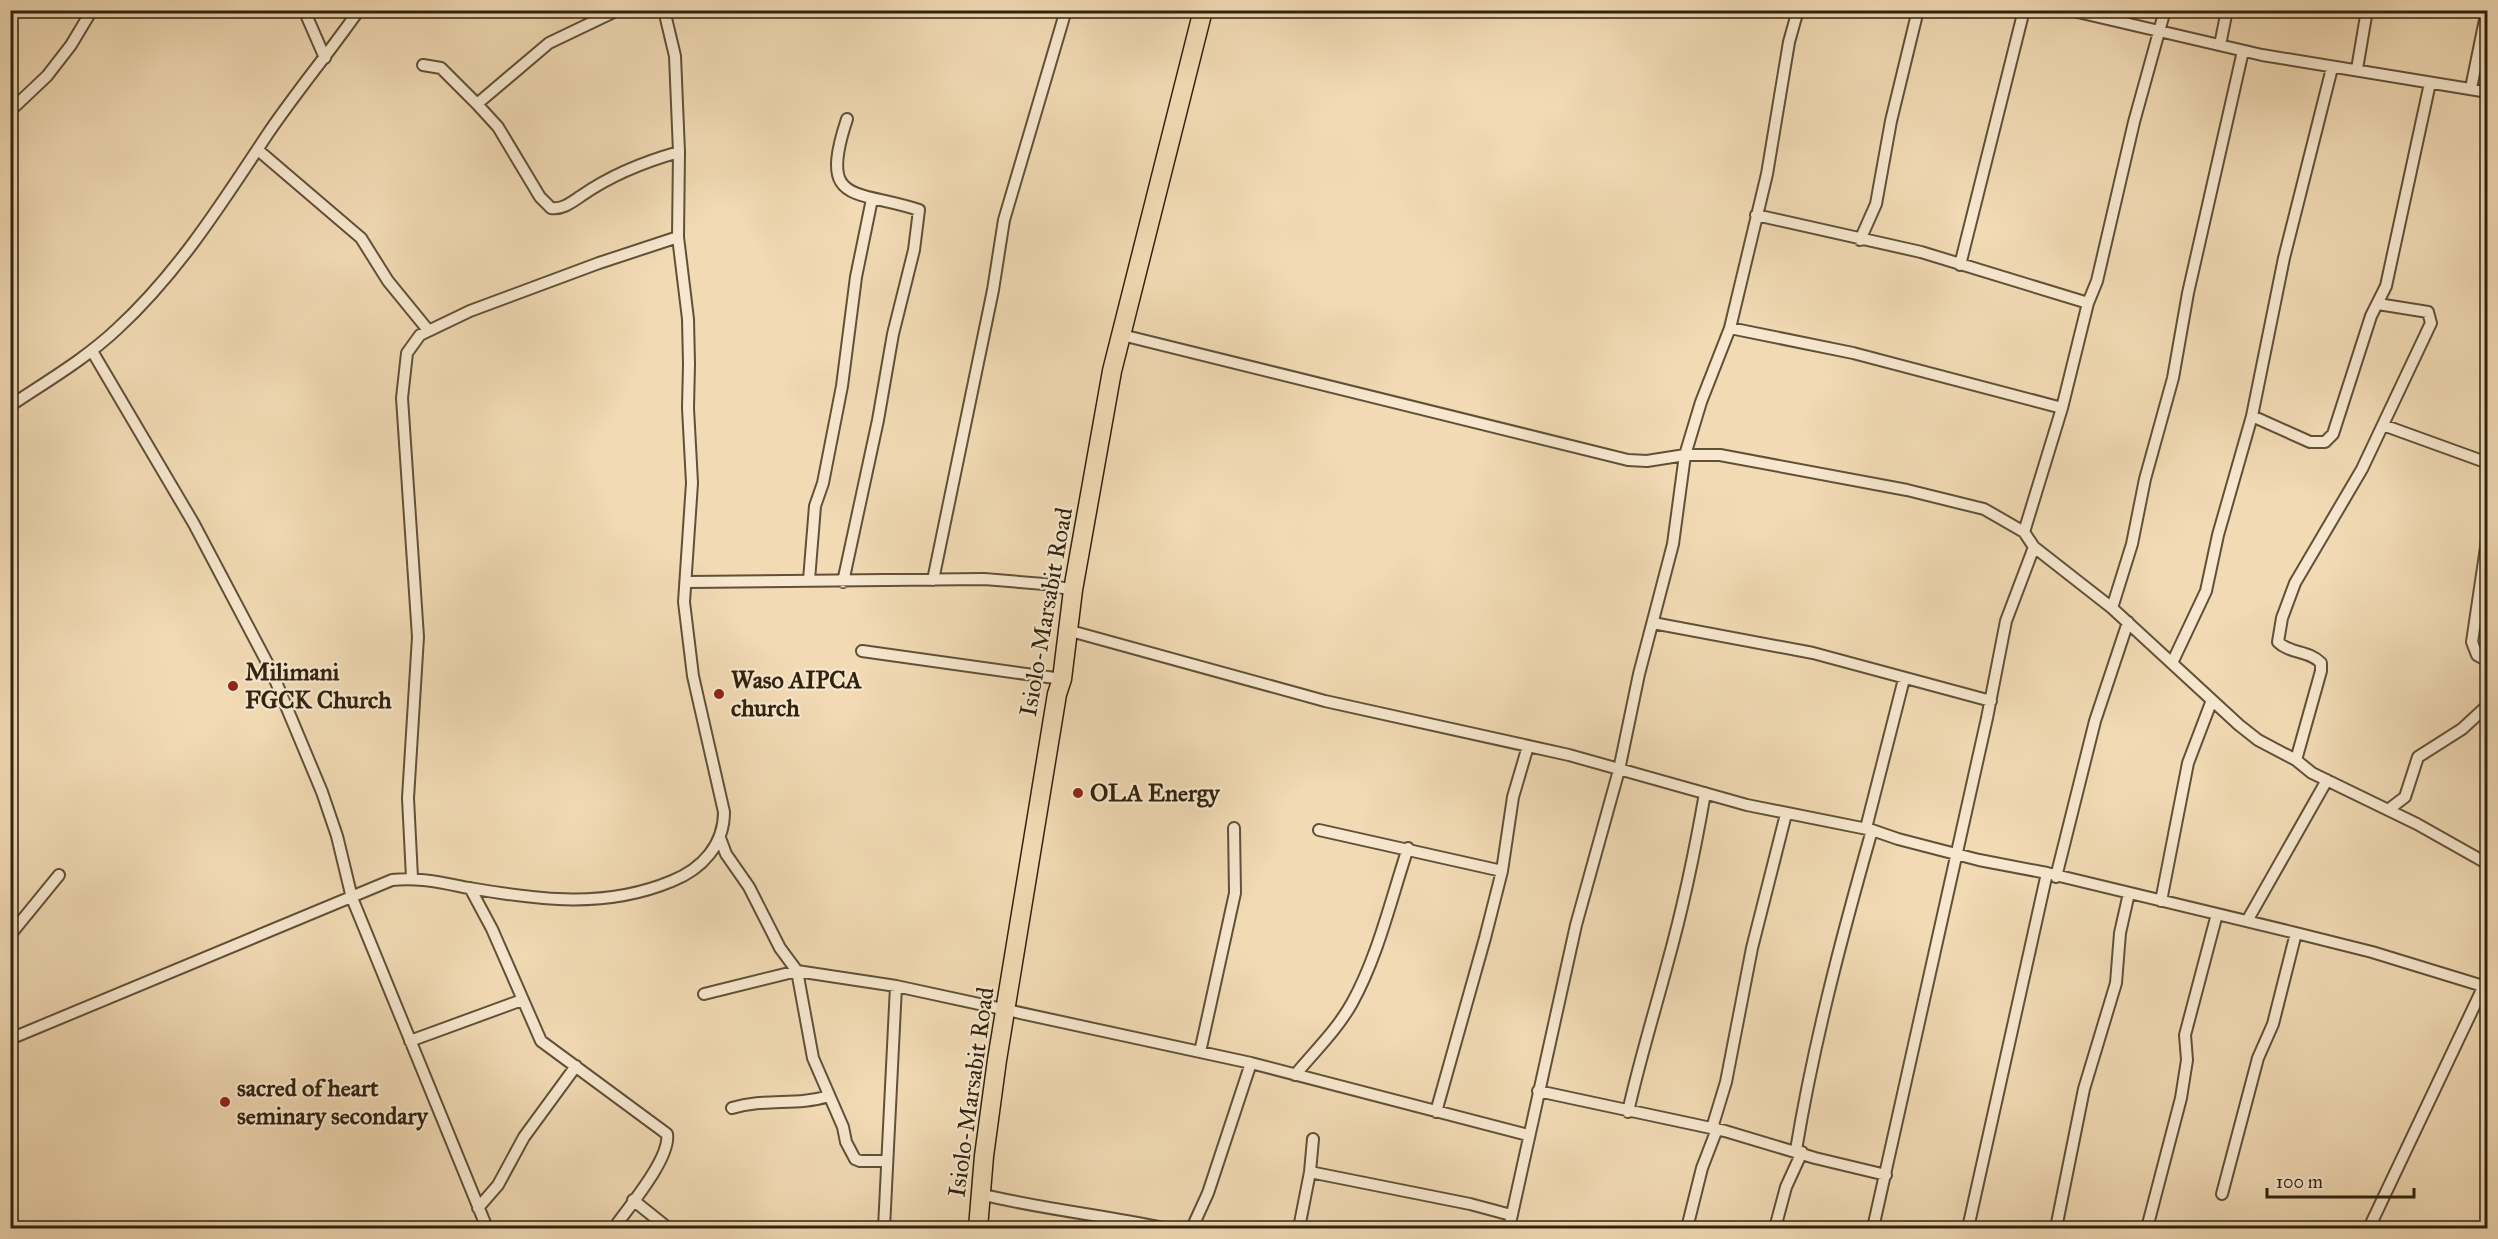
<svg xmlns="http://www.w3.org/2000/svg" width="2498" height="1239" font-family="'IM FELL Great Primer',serif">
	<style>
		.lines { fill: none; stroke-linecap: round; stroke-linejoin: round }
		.minor-casing { stroke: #615038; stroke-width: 14 }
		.trunk-casing { stroke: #31220e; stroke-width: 21 }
		.minor { stroke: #f6e7ce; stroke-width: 10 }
		.trunk { stroke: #f1dab4; stroke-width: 18 }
		.poi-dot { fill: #8f2418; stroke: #f6e7ce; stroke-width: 2 }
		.labels { text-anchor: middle; stroke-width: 4.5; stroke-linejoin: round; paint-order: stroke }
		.street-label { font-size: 24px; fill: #31220e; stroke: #f6e7ce }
		.poi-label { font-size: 24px; font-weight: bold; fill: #31220e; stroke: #f6e7ce; text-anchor: start }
	</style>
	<rect width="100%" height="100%" fill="#f1dab4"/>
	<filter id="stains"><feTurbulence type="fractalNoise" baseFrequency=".00333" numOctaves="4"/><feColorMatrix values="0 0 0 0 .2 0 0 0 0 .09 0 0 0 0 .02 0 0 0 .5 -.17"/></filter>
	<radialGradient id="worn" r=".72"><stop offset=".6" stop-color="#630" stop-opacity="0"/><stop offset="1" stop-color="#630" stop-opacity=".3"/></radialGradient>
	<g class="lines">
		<defs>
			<path id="minor" d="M304 10 325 58
				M2069 10 2262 55 2488 92
				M2220 45 2227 10
				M423 65 441 68 477 104 498 127 540 197 551 208C562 210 572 202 581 196 611 175 643 162 679 152
				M2357 69 2367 10
				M2471 88 2487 10
				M477 104 549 43 618 10
				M10 111 47 76 71 45 92 10
				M258 150 361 238 388 281 428 330
				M1756 215 1921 252 2088 303
				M1860 240 1876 204 1891 121 1918 10
				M1960 265 2024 10
				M1730 328 1853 353 2062 408
				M1122 335 1628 460 1647 461 1685 455H1720L1907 490 1984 509 2024 532 2034 547 2112 608 2239 725 2258 740 2296 760 2312 773 2417 824 2488 864
				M92 351 194 524 271 670 322 792 337 836 352 898 487 1228
				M10 406C47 381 84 360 117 329 178 273 222 203 267 135 296 92 329 53 359 10
				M2252 416 2310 442H2325L2333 434 2371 316 2386 286 2430 83
				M2383 425 2488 463
				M2024 532 2062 408 2088 303 2097 281 2134 122 2165 10
				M2488 534 2472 642 2477 655 2488 661
				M809 580 815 506 823 483 842 386 856 277 872 199
				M933 580 993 290 1004 220 1066 10
				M688 582 984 579 1044 584 1073 590
				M843 582 878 420 893 334 914 250 919 210C855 189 818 206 847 119
				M2112 608 2132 544 2145 479 2173 378 2188 293 2243 51
				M1653 623 1813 653 1991 701
				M1067 630 1325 701 1569 755 1747 805 1872 830 1898 839 1979 860 2047 873 2296 933 2372 952 2483 986
				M862 651 1062 679
				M2172 663 2206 591 2218 535 2252 416 2284 258 2332 68
				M2296 760 2321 671V663C2309 650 2290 654 2278 642L2282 618 2295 583 2362 469 2431 323 2428 312 2378 304
				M2388 810 2405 797 2418 757 2462 729 2488 705
				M1866 828 1904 679
				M1319 830 1502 871
				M720 838 726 854 749 887 780 948 797 971 813 1058 843 1127 846 1142 855 1159 860 1161H886
				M2056 877 2095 721 2128 622
				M412 878 408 798 418 637 402 398 407 353 420 335 470 311 599 263 678 237
				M470 888 492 929 541 1041 667 1134C671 1158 628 1208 614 1228
				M2161 901 2188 763 2212 700
				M2247 921 2327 780
				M10 935 59 875
				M704 994 797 971 896 986 1251 1063 1528 1135
				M10 1039 392 880C419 877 443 883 469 888 539 900 605 909 672 881 702 869 724 845 724 812L693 676 684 602 692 483 688 408 689 364 688 319 678 237 679 152 675 56 664 10
				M410 1041 522 1000
				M1200 1052 1235 893 1234 828
				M1295 1075C1314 1052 1337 1030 1352 1003 1378 956 1391 899 1408 848
				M1538 1091 1725 1131 1815 1158 1886 1175
				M732 1108C765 1098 797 1106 829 1096
				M1436 1112 1485 938 1502 871 1513 797 1528 746
				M1628 1112C1639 1062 1654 1014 1667 965 1683 908 1695 851 1705 793
				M1712 1128 1726 1082 1752 948 1786 814
				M1796 1150C1814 1041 1842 936 1872 830
				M1310 1172 1470 1204 1511 1215
				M980 1194C1041 1209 1103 1215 1164 1228
				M2222 1194 2258 1058 2273 1024 2296 933
				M633 1200 668 1228
				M478 1208 498 1185 524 1137 576 1066
				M884 1228 896 986
				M1192 1228 1208 1193 1251 1063
				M1299 1228 1310 1172 1313 1139
				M1509 1228 1576 925 1619 770 1639 674 1673 544 1685 455 1701 402 1730 328 1767 174 1789 42 1798 10
				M1687 1228 1702 1168 1717 1129
				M1775 1228 1786 1187 1802 1152
				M1873 1228 1987 718 2006 621 2034 547
				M1968 1228 2047 873
				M2056 1228 2084 1089 2116 983 2120 933 2129 893
				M2147 1228 2181 1098 2187 1060 2185 1035 2217 914
				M2369 1228 2488 977"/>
			<path id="trunk" d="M978 1228 984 1156 997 1060 1057 694 1062 679 1073 590 1112 371 1203 10"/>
		</defs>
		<use href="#minor" class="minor-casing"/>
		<use href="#trunk" class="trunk-casing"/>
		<use href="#minor" class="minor"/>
		<use href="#trunk" class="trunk"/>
	</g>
	<g class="poi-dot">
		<circle cx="233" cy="686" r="6"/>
		<circle cx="719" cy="694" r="6"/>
		<circle cx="1078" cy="793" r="6"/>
		<circle cx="225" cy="1102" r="6"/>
	</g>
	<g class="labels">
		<g class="street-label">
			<text transform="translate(1046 612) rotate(-80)" y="8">Isiolo-Marsabit Road</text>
			<text transform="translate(971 1092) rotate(-82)" y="8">Isiolo-Marsabit Road</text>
		</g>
		<g class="poi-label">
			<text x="245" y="680">Milimani<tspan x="245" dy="28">FGCK Church</tspan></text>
			<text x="731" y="688">Waso AIPCA<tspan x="731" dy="28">church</tspan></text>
			<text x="1090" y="801">OLA Energy</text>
			<text x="237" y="1096">sacred of heart<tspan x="237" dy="28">seminary secondary</tspan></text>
		</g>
	</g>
	<rect width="2498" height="1239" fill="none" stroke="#f1dab4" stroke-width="36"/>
	<rect x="12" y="12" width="2474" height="1215" fill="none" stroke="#31220e" stroke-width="3"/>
	<rect x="18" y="18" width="2462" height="1203" fill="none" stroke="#31220e" stroke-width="1.5"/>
	<path d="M2267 1188v9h147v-9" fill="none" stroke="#31220e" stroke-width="3"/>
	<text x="2276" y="1188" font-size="18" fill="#31220e" stroke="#f6e7ce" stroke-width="4.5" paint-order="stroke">100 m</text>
	<rect width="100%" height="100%" filter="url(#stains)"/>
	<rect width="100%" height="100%" fill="url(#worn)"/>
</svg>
